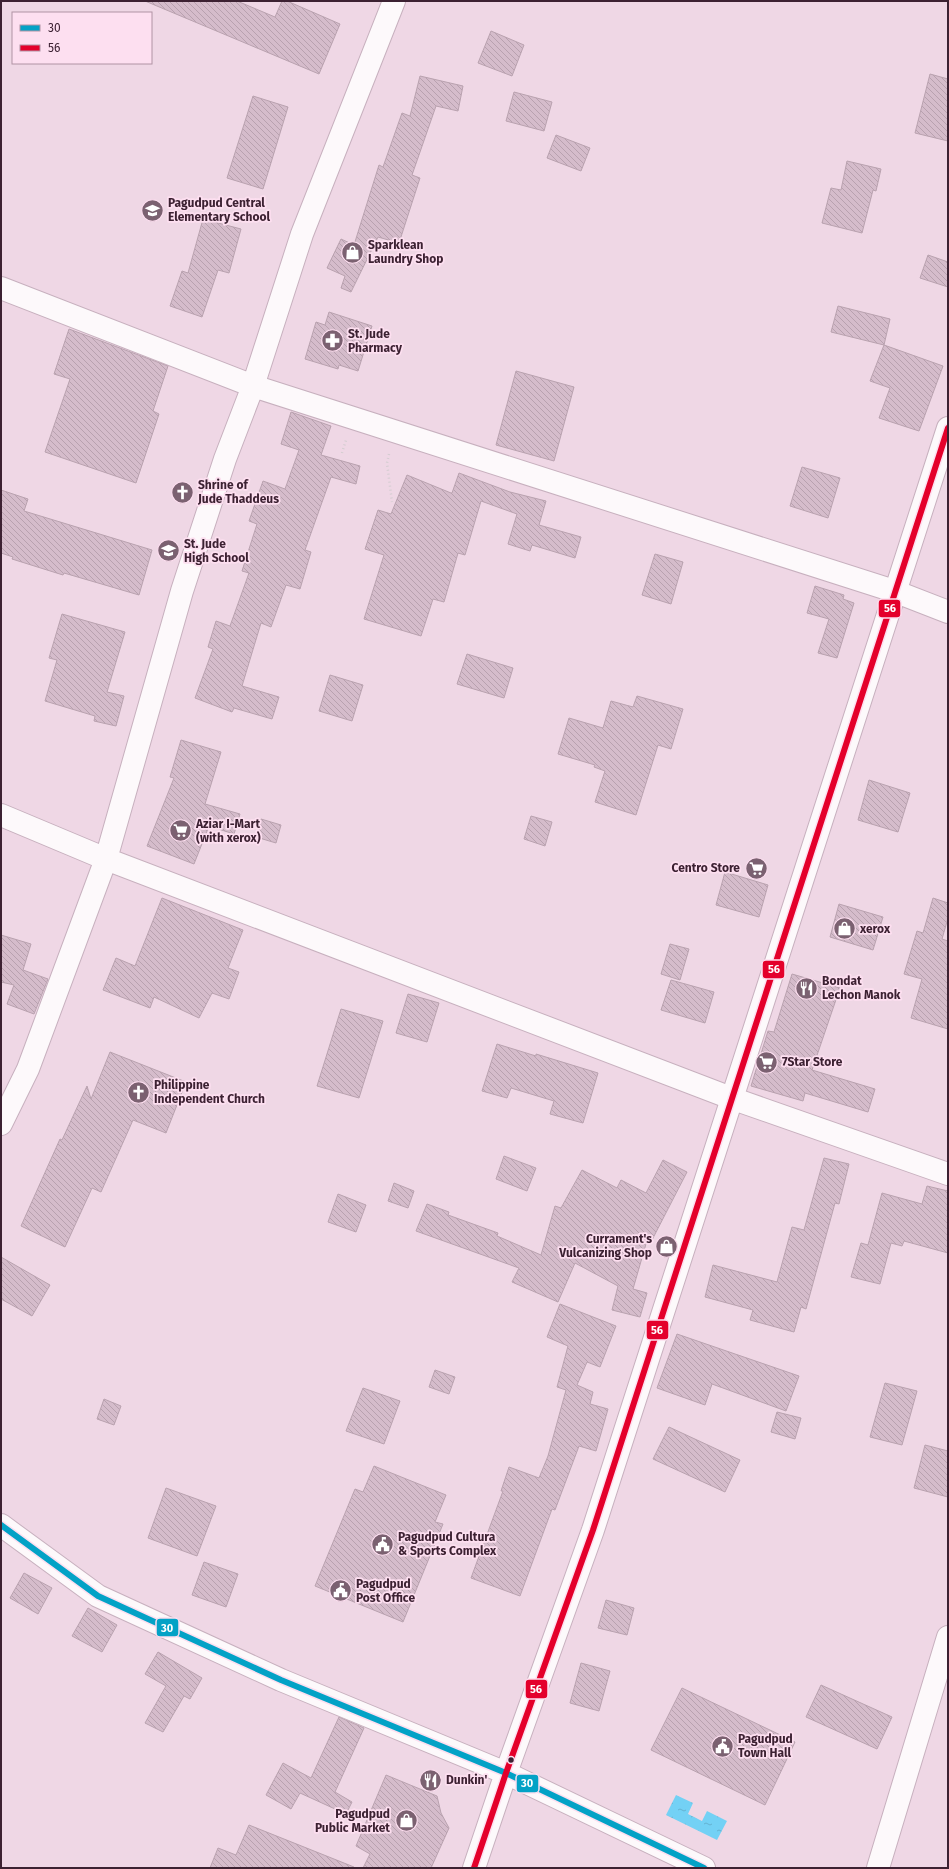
<svg xmlns="http://www.w3.org/2000/svg" width="949" height="1869" font-family="'Fira Sans',sans-serif">
	<style>
		.water { fill: url(#water-ripples) }
		.building { fill: url(#building-back-hatch); stroke: #b9a2af }
		.lines { fill: none; stroke-linecap: round; stroke-linejoin: round }
		.minor-casing { stroke: #c7b0be; stroke-width: 24 }
		.secondary-casing { stroke: #c7b0be; stroke-width: 24 }
		.path { stroke: #d4cdd1; stroke-width: 2.5; stroke-dasharray: 1 3; stroke-linecap: butt }
		.minor { stroke: #fdf9fb; stroke-width: 22 }
		.secondary { stroke: #fdf9fb; stroke-width: 22 }
		.bus-1-casing { stroke: #fddff0; stroke-width: 9 }
		.bus-2-casing { stroke: #fddff0; stroke-width: 9 }
		.bus-1 { stroke: #03a2c6; stroke-width: 6 }
		.bus-2 { stroke: #e4002b; stroke-width: 6 }
		.bus-dot { fill: #3c2132; stroke: #fddff0; stroke-width: 1.5 }
		.labels { text-anchor: middle; stroke-width: 3.5; stroke-linejoin: round; paint-order: stroke }
		.poi-label { font-size: 12px; font-weight: bold; fill: #3c2132; stroke: #fddff0; text-anchor: start }
		.line-badge { stroke: #fddff0; stroke-width: 1.5 }
		.badge-label { font-size: 11px; text-anchor: middle; font-weight: bold; fill: #fff }
	</style>
	<defs>
		<pattern id="water-ripples" width="26" height="14" patternUnits="userSpaceOnUse"><rect width="26" height="14" fill="#73d1f5"/><path d="M2 4q2-2 4 0t4 0M15 11q2-2 4 0t4 0" fill="none" stroke="#64b3d2"/></pattern>
		<pattern id="building-back-hatch" width="6" height="6" patternUnits="userSpaceOnUse"><rect width="6" height="6" fill="#d5bccb"/><path d="M-1 5l2 2M0 0l6 6M5-1l2 2" fill="none" stroke="#b8a1af"/></pattern>
	</defs>
	<rect width="100%" height="100%" fill="#efd7e5"/>
	<path class="water" d="M676 1795 693 1803 688 1814 702 1821 707 1811 727 1821 717 1840 666 1815Z"/>
	<path class="building" d="M145 1H237L275 17 282 1H287L340 24 319 74Z
		M491 31 524 45 512 76 478 63Z
		M930 74 948 79V141L915 133Z
		M420 76 463 86 458 111 436 106 412 175 420 178 399 243 378 237 351 292 341 288 345 276 327 268 341 239 354 245 379 165 383 167 402 113 410 116Z
		M514 92 552 102 544 131 506 121Z
		M253 96 288 107 263 189 227 178Z
		M556 135 590 148 581 171 547 158Z
		M847 161 881 169 876 191 873 190 862 233 822 223 831 188 841 190Z
		M203 219 241 229 229 273 218 270 202 317 170 306 182 271 188 273Z
		M928 255 948 262V287L920 278Z
		M838 306 890 319 884 345 831 332Z
		M329 312 372 326 358 371 339 365 338 369 305 359 316 322 325 325Z
		M69 329 168 366 153 411 159 414 136 483 45 452 70 379 54 374Z
		M884 345 943 366 919 431 879 418 890 388 870 381Z
		M516 371 574 387 554 461 496 445Z
		M291 412 331 426 321 455 360 466 356 484 331 477 305 550 311 552 300 589 286 585 271 627 261 623 242 686 279 697 272 719 234 708 232 712 195 698 213 649 208 647 216 621 230 626 249 573 242 571 257 524 249 521 263 481 285 489 299 450 281 444Z
		M802 467 840 478 828 518 790 506Z
		M459 473 510 492 546 501 539 525 581 537 575 558 532 545 530 551 508 544 517 514 481 501 465 555 458 553 444 602 433 599 421 636 364 619 384 555 365 549 378 510 391 514 407 475 451 493H452Z
		M1 490 28 499 24 511 152 550 139 595 64 573 63 575 12 559 13 557 1 553Z
		M655 554 683 562 671 604 642 595Z
		M815 586 844 595 843 599 854 603 837 658 818 653 829 619 807 613Z
		M62 614 125 632 107 692 124 696 116 726 94 721 95 716 45 701 57 660 49 658Z
		M467 654 513 668 504 698 457 684Z
		M330 675 363 685 352 721 319 711Z
		M637 696 683 709 671 749 658 745 636 815 595 802 605 771 594 767 595 765 558 754 569 718 603 728 611 701 633 707Z
		M181 740 221 752 205 804 240 814 234 834 209 826 194 864 147 846 174 778 170 777Z
		M869 780 910 793 898 832 858 820Z
		M531 816 552 822 545 846 524 839Z
		M261 819 281 825 276 843 256 837Z
		M725 872 768 885 759 917 716 905Z
		M162 898 243 930 228 968 239 972 229 999 212 993 199 1018 154 997 150 1008 103 990 116 958 135 966Z
		M933 898 948 903V918L942 939 948 941V1029L911 1018 922 979 904 974 917 931 923 933Z
		M839 904 883 917 873 950 830 937Z
		M1 935 31 944 23 970 48 979 34 1014 7 1004 14 985 1 982Z
		M670 944 689 949 680 980 661 974Z
		M792 974 840 988 812 1070 875 1089 868 1112 805 1093 803 1101 751 1086 768 1031 774 1032Z
		M671 980 714 992 705 1023 661 1010Z
		M408 994 439 1003 427 1042 396 1033Z
		M341 1009 383 1021 359 1098 317 1086Z
		M497 1044 536 1056V1054L598 1073 583 1123 550 1114 554 1101 511 1088 507 1098 482 1091Z
		M110 1052 186 1082 166 1133 133 1120 101 1192 92 1188 65 1247 21 1226 60 1139 62 1140 87 1086 91 1099Z
		M504 1156 536 1168 527 1191 496 1179Z
		M824 1158 849 1164 839 1204 835 1203 806 1309 801 1307 794 1332 750 1320 753 1310 705 1297 713 1265 777 1282 792 1227 804 1230Z
		M663 1160 687 1172 652 1240 648 1237 633 1289 647 1293 640 1317 612 1310 618 1286 575 1263 558 1302 512 1282 519 1268 416 1231 427 1204 449 1212 448 1215 498 1233 497 1236 541 1255 555 1206 561 1208 582 1170 617 1188 621 1180 646 1193Z
		M394 1183 414 1191 408 1208 388 1201Z
		M927 1186 948 1191V1253L904 1241 902 1246 891 1243 880 1284 851 1277 861 1243 868 1245 882 1193 922 1204Z
		M338 1194 366 1205 356 1232 328 1222Z
		M1 1257 50 1285 32 1316 1 1299Z
		M560 1304 616 1326 600 1367 587 1362 577 1385 593 1392 590 1404 608 1409 596 1451 579 1446 555 1510 552 1509 520 1596 471 1578 503 1491H501L509 1467 539 1478 548 1456 566 1390 557 1387 568 1346 547 1337Z
		M677 1334 799 1376 786 1411 712 1384 705 1405 657 1388Z
		M435 1370 455 1377 449 1394 429 1387Z
		M885 1383 917 1391 902 1445 870 1437Z
		M363 1388 400 1401 384 1444 346 1431Z
		M104 1399 121 1406 114 1425 97 1419Z
		M777 1412 801 1418 795 1439 771 1432Z
		M669 1427 740 1460 725 1492 653 1459Z
		M925 1445 948 1451V1497L914 1488Z
		M374 1466 446 1495 435 1522 443 1524 403 1622 315 1586 355 1489 363 1492Z
		M166 1488 216 1506 197 1556 148 1538Z
		M204 1562 238 1574 226 1607 192 1595Z
		M24 1573 52 1588 38 1614 10 1598Z
		M606 1600 634 1608 627 1635 598 1628Z
		M88 1608 117 1625 102 1652 72 1636Z
		M158 1652 202 1678 190 1699 184 1696 163 1732 145 1723 166 1686 145 1674Z
		M581 1663 610 1671 599 1711 570 1703Z
		M821 1685 892 1717 877 1749 806 1717Z
		M682 1688 795 1742 765 1805 651 1750Z
		M339 1717 364 1728 335 1792 352 1802 346 1814 300 1793 291 1809 266 1795 283 1763 311 1778Z
		M386 1775 437 1796 441 1813 449 1828 431 1868H363L370 1854 356 1846Z
		M249 1825 354 1867V1868H210L218 1848 236 1855Z"/>
	<g class="lines">
		<defs>
			<path id="minor" d="M1 288 253 386 894 591 948 612
				M1 815 106 859 731 1098 948 1174
				M1 1124 28 1069 106 859 182 591 225 459 253 386 302 234 394 1
				M1 1525 98 1596 281 1680 506 1773 474 1868
				M878 1868 948 1637"/>
			<path id="secondary" d="M704 1868 506 1773 593 1530 948 428"/>
		</defs>
		<use href="#minor" class="minor-casing"/>
		<use href="#secondary" class="secondary-casing"/>
		<path class="path" d="M342 453 346 440
			M389 454 387 463 392 502"/>
		<use href="#minor" class="minor"/>
		<use href="#secondary" class="secondary"/>
		<defs>
			<path id="bus-1" d="M1 1525 98 1596 281 1680 506 1773 704 1868"/>
			<path id="bus-2" d="M474 1868 506 1773 593 1530 948 428"/>
		</defs>
		<use href="#bus-1" class="bus-1-casing"/>
		<use href="#bus-2" class="bus-2-casing"/>
		<use href="#bus-1" class="bus-1"/>
		<use href="#bus-2" class="bus-2"/>
	</g>
	<defs>
		<symbol id="school-disc" viewBox="-11 -11 22 22"><circle r="9.5" fill="#7b6171" stroke="#fddff0"/><path d="M0-5L7-2L0 1L-7-2ZM-4 1L0 2.5L4 1V4Q0 6-4 4Z" fill="#fff"/></symbol>
		<symbol id="shop-disc" viewBox="-11 -11 22 22"><circle r="9.5" fill="#7b6171" stroke="#fddff0"/><path d="M-5-2.5h2.3a2.7 3.5 0 0 1 5.4 0H5L5.5 6h-11ZM-1.5-2.5h3a1.5 2.3 0 0 0-3 0Z" fill="#fff"/></symbol>
		<symbol id="pharmacy-disc" viewBox="-11 -11 22 22"><circle r="9.5" fill="#7b6171" stroke="#fddff0"/><path d="M-2-6h4v4h4v4h-4v4h-4v-4h-4v-4h4Z" fill="#fff"/></symbol>
		<symbol id="church-disc" viewBox="-11 -11 22 22"><circle r="9.5" fill="#7b6171" stroke="#fddff0"/><path d="M-1.2-6h2.4v3.5h3.3v2.4h-3.3V6h-2.4V-.1h-3.3v-2.4h3.3Z" fill="#fff"/></symbol>
		<symbol id="supermarket-disc" viewBox="-11 -11 22 22"><circle r="9.5" fill="#7b6171" stroke="#fddff0"/><path d="M-6-5.5h2.5l.6 2H6L4.5 2H-2.5L-4.4-4H-6ZM-1.5 3.2a1.3 1.3 0 1 0 .1 0ZM3 3.2a1.3 1.3 0 1 0 .1 0Z" fill="#fff"/></symbol>
		<symbol id="restaurant-disc" viewBox="-11 -11 22 22"><circle r="9.5" fill="#7b6171" stroke="#fddff0"/><path d="M-5-6h1v4h1v-4h1v4h1v-4h1v5L-1.5 .5V6h-2V.5L-5-1ZM5-6V6H3V1.5H1.5Q1.5-4 5-6Z" fill="#fff"/></symbol>
		<symbol id="civic-disc" viewBox="-11 -11 22 22"><circle r="9.5" fill="#7b6171" stroke="#fddff0"/><path d="M-.6-6.5H3V-4.5H.6V-3L4-1V1h2V6H-6V1h2V-1L-.6-3ZM-1.2 2.5V6h2.4V2.5Z" fill="#fff"/></symbol>
	</defs>
	<g fill-rule="evenodd">
		<use href="#school-disc" x="140" y="198" width="25" height="25"/>
		<use href="#shop-disc" x="340" y="240" width="25" height="25"/>
		<use href="#pharmacy-disc" x="320" y="328" width="25" height="25"/>
		<use href="#church-disc" x="170" y="480" width="25" height="25"/>
		<use href="#school-disc" x="156" y="538" width="25" height="25"/>
		<use href="#supermarket-disc" x="168" y="818" width="25" height="25"/>
		<use href="#supermarket-disc" x="744" y="856" width="25" height="25"/>
		<use href="#shop-disc" x="832" y="916" width="25" height="25"/>
		<use href="#restaurant-disc" x="794" y="976" width="25" height="25"/>
		<use href="#supermarket-disc" x="754" y="1050" width="25" height="25"/>
		<use href="#church-disc" x="126" y="1080" width="25" height="25"/>
		<use href="#shop-disc" x="654" y="1234" width="25" height="25"/>
		<use href="#civic-disc" x="370" y="1532" width="25" height="25"/>
		<use href="#civic-disc" x="328" y="1578" width="25" height="25"/>
		<use href="#civic-disc" x="710" y="1734" width="25" height="25"/>
		<use href="#restaurant-disc" x="418" y="1768" width="25" height="25"/>
		<use href="#shop-disc" x="394" y="1808" width="25" height="25"/>
	</g>
	<circle class="bus-dot" cx="511" cy="1760" r="3.5"/>
	<g class="labels">
		<g class="poi-label">
			<text x="168" y="207">Pagudpud Central<tspan x="168" dy="14">Elementary School</tspan></text>
			<text x="368" y="249">Sparklean<tspan x="368" dy="14">Laundry Shop</tspan></text>
			<text x="348" y="338">St. Jude<tspan x="348" dy="14">Pharmacy</tspan></text>
			<text x="198" y="489">Shrine of<tspan x="198" dy="14">Jude Thaddeus</tspan></text>
			<text x="184" y="548">St. Jude<tspan x="184" dy="14">High School</tspan></text>
			<text x="196" y="828">Aziar I-Mart<tspan x="196" dy="14">(with xerox)</tspan></text>
			<text x="740" y="872" text-anchor="end">Centro Store</text>
			<text x="860" y="933">xerox</text>
			<text x="822" y="985">Bondat<tspan x="822" dy="14">Lechon Manok</tspan></text>
			<text x="782" y="1066">7Star Store</text>
			<text x="154" y="1089">Philippine<tspan x="154" dy="14">Independent Church</tspan></text>
			<text x="652" y="1243" text-anchor="end">Currament's<tspan x="652" dy="14">Vulcanizing Shop</tspan></text>
			<text x="398" y="1541">Pagudpud Cultura<tspan x="398" dy="14">&amp; Sports Complex</tspan></text>
			<text x="356" y="1588">Pagudpud<tspan x="356" dy="14">Post Office</tspan></text>
			<text x="738" y="1743">Pagudpud<tspan x="738" dy="14">Town Hall</tspan></text>
			<text x="446" y="1784">Dunkin'</text>
			<text x="390" y="1818" text-anchor="end">Pagudpud<tspan x="390" dy="14">Public Market</tspan></text>
		</g>
	</g>
	<g class="line-badge">
		<rect x="878" y="599" width="23" height="19" rx="4" fill="#e4002b"/>
		<rect x="762" y="960" width="23" height="19" rx="4" fill="#e4002b"/>
		<rect x="646" y="1320" width="23" height="20" rx="4" fill="#e4002b"/>
		<rect x="156" y="1618" width="23" height="19" rx="4" fill="#03a2c6"/>
		<rect x="525" y="1679" width="23" height="20" rx="4" fill="#e4002b"/>
		<rect x="516" y="1774" width="23" height="19" rx="4" fill="#03a2c6"/>
	</g>
	<g class="badge-label">
		<text x="890" y="612">56</text>
		<text x="774" y="973">56</text>
		<text x="657" y="1334">56</text>
		<text x="167" y="1632">30</text>
		<text x="536" y="1693">56</text>
		<text x="527" y="1787">30</text>
	</g>
	<rect width="949" height="1869" fill="none" stroke="#3c2132" stroke-width="4"/>
	<rect x="12" y="12" width="140" height="52" fill="#fddff0" stroke="#b093a4"/>
	<rect x="20" y="25" width="20" height="6" fill="#03a2c6" stroke="#b093a4"/>
	<text x="48" y="32" font-size="12" fill="#3c2132">30</text>
	<rect x="20" y="45" width="20" height="6" fill="#e4002b" stroke="#b093a4"/>
	<text x="48" y="52" font-size="12" fill="#3c2132">56</text>
</svg>
